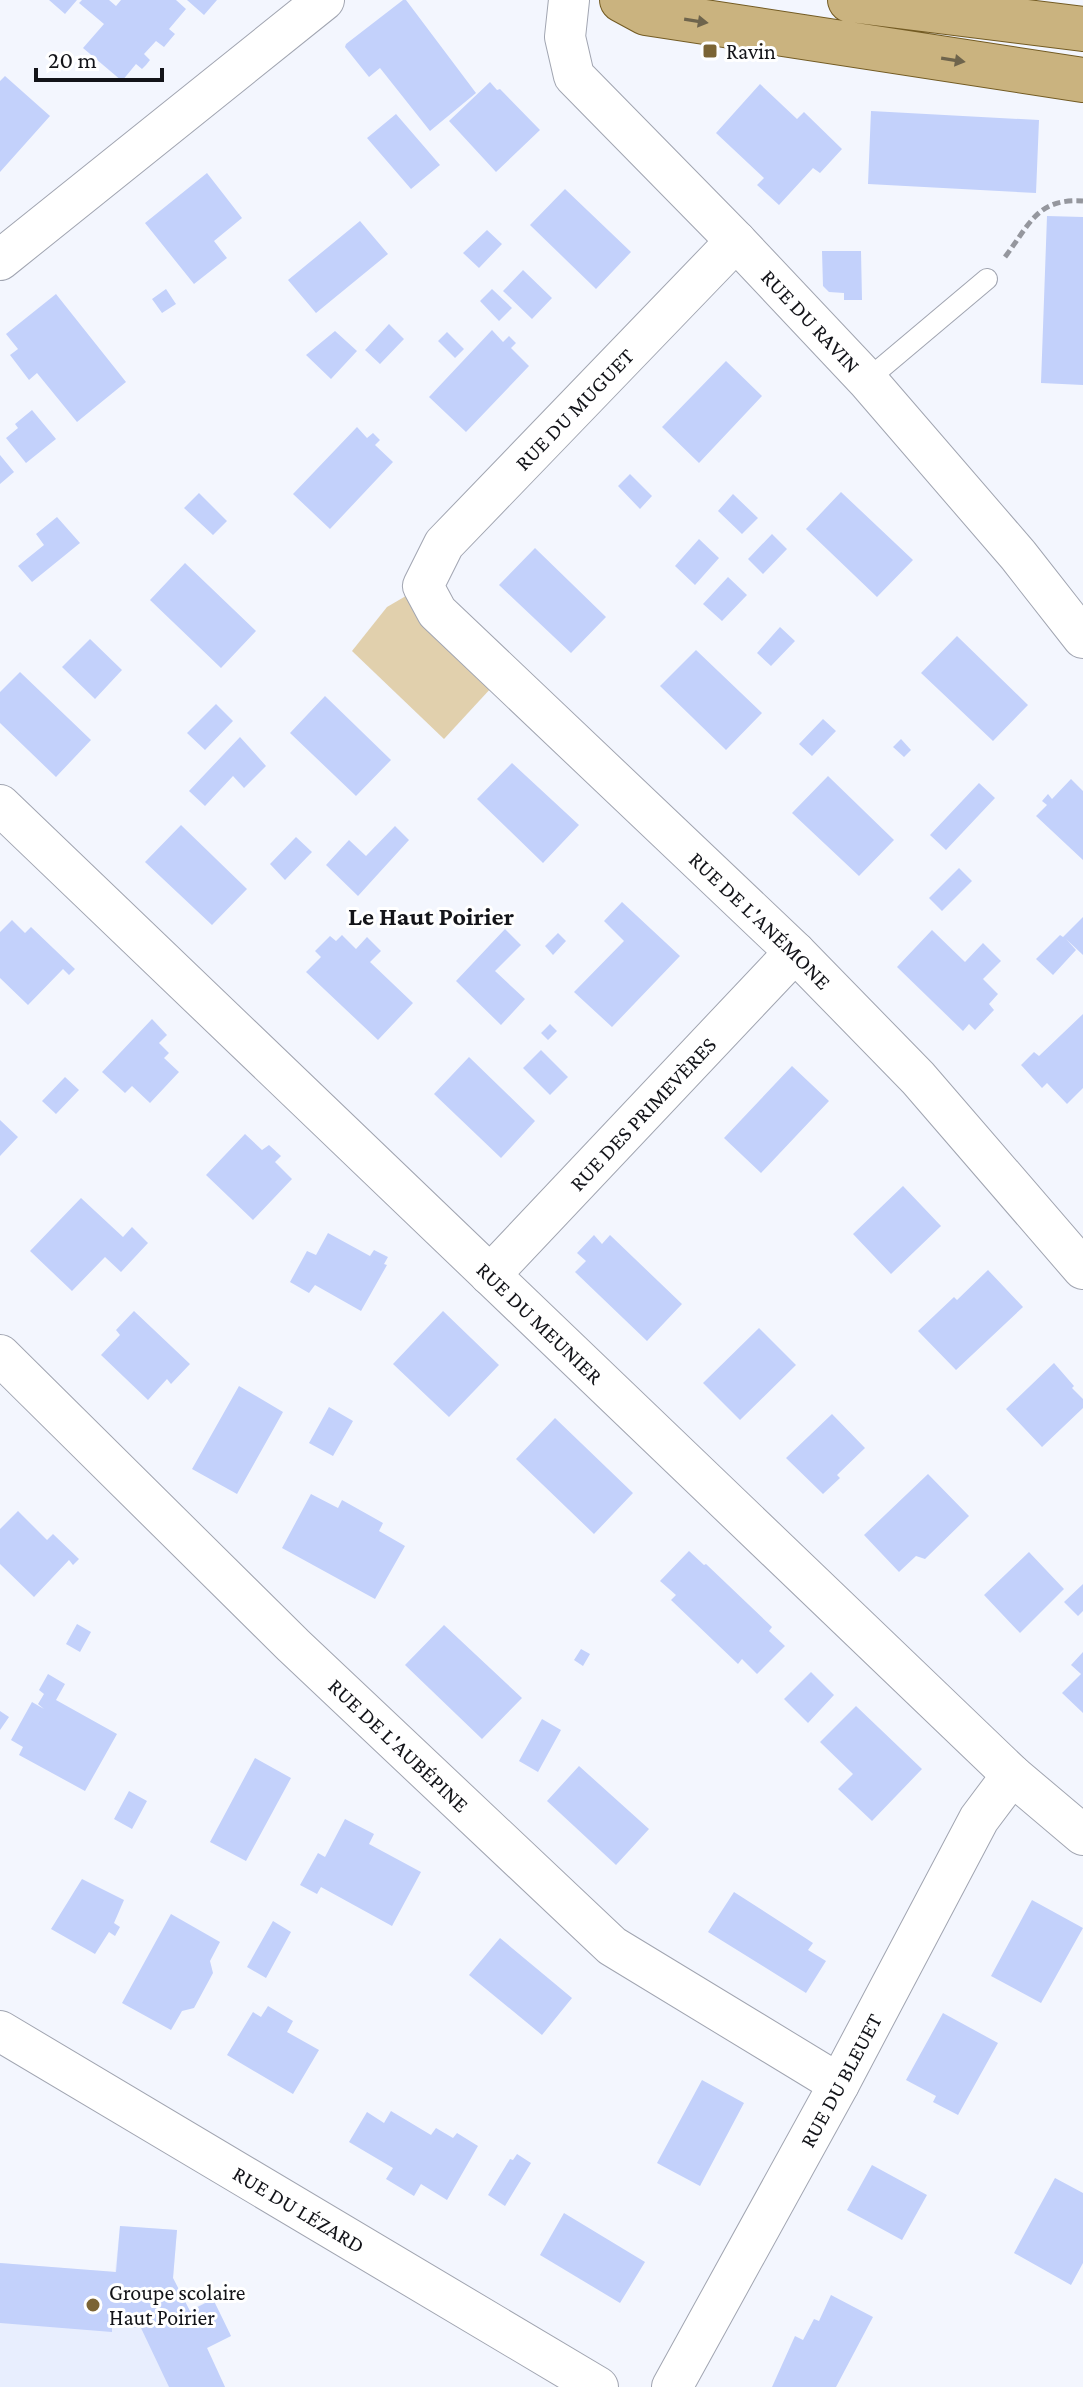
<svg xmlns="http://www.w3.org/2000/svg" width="1083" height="2387" font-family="'Crimson Pro',serif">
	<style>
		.built { fill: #e8eefe }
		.green { fill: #e1d0ad }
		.building { fill: #c3d1fb }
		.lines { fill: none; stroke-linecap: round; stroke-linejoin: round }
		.service-casing { stroke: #a1a5b1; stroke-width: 22 }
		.minor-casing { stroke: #a1a5b1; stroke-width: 42 }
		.primary-casing { stroke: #735b23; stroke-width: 46 }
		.path { stroke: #95979e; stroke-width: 5; stroke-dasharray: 8 4; stroke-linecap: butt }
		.service { stroke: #fff; stroke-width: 20 }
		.minor { stroke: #fff; stroke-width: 40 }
		.primary { stroke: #cab37f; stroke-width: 44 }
		.oneway { fill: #6e644c }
		.poi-dot { fill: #7b6434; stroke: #fff; stroke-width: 3 }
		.labels { text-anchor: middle; stroke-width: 6; stroke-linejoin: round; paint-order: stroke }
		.poi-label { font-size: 22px; fill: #131419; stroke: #fff; text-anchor: start }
		.street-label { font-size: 22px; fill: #131419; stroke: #fff }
		.quarter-label { font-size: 26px; font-weight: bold; fill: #131419; stroke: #fff }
	</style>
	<rect width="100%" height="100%" fill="#f3f6fe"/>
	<path class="built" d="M120 2226 177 2230 173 2278 189 2310 213 2299 231 2336 207 2348 225 2387H0V2263L115 2272Z"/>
	<path class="green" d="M423 586 504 674 444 739 352 651 387 607Z"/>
	<path class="building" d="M49 0H77L65 14Z
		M82 0H109L116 6 121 0H176L186 9 169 29 175 34 164 47 156 41 144 54 150 60 146 65 142 69 136 64 122 81 83 48 104 24 79 3Z
		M187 0H217L204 15Z
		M403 0H406L476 93 430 131 380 68 369 77 345 47 346 44Z
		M5 76 50 116 0 172V81Z
		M490 82 497 90 500 89 540 130 496 172 449 121Z
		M760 84 797 119 804 112 842 149 820 173 813 168 779 205 757 185 764 178 716 133Z
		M871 111 1039 120 1036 193 868 184Z
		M396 114 440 165 411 189 367 138Z
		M207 173 242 218 214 241 227 258 194 284 145 223Z
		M565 189 631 252 596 289 530 225Z
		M1047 216 1083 217V385L1041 383Z
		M360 221 388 254 316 313 288 280Z
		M487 230 502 244 479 268 463 253Z
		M822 251H861L862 300H844V293L829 292 823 286Z
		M523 270 552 298 532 319 503 291Z
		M166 289 176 304 162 313 152 299Z
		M492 289 512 308 499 321 480 301Z
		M56 294 126 382 77 422 37 373 29 380 10 355 18 349 6 334Z
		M389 324 404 339 380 364 365 350Z
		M492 330 503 342 509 336 516 343 511 348 529 366 466 432 429 397Z
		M335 331 357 351 331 379 306 355Z
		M447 332 464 349 455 358 438 341Z
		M726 361 762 396 699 463 662 427Z
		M32 410 56 439 26 463 6 438 18 428 15 424Z
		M357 427 367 438 373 433 380 440 375 445 393 462 330 529 293 494Z
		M0 455 14 472 0 484Z
		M630 474 652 496 640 509 618 486Z
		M841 492 913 560 877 597 806 529Z
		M199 493 227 521 213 535 184 508Z
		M733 494 758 518 742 534 718 511Z
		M57 517 80 543 32 582 18 566 44 545 36 534Z
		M772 534 787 549 763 574 748 559Z
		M699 539 719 558 695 585 675 566Z
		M535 548 606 617 571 653 499 585Z
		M185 563 256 631 221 668 150 600Z
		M728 577 747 595 722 621 703 604Z
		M780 627 795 641 771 666 757 653Z
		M957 636 1028 705 993 741 921 673Z
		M90 639 122 670 95 699 62 667Z
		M696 650 762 713 726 750 660 686Z
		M20 672 91 740 56 777 0 723V692Z
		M325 696 391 760 356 796 290 733Z
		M216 704 233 721 205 750 187 733Z
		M823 719 836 731 812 756 799 744Z
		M240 737 266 766 244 788 233 776 205 806 189 791Z
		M901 739 911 750 904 757 893 747Z
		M512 763 579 825 543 863 477 799Z
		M828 776 894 840 859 876 792 813Z
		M1071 779 1083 791V860L1036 816 1047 805 1042 801 1048 794 1052 799Z
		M979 783 995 798 946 850 930 835Z
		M181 825 247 889 212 925 145 862Z
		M395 826 409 840 358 896 326 865 349 840 366 856Z
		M296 837 312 852 285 880 270 864Z
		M959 868 972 881 942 911 929 898Z
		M622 902 680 956 612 1027 574 992 624 941 604 921Z
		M1083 917V955L1066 939 1076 950 1053 975 1036 959 1060 935 1063 937Z
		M12 920 25 933 31 927 75 969 69 975 63 969 28 1005 0 978V932Z
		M505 929 521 945 495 971 525 999 501 1025 456 981Z
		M932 930 965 962 983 943 1001 961 983 979 998 994 989 1004 994 1010 975 1030 969 1024 963 1031 897 967Z
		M558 933 566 941 553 955 545 946Z
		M342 935 356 949 367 937 381 951 370 962 413 1003 378 1040 306 972 321 957 315 951 330 936 336 941Z
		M1083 1014V1088L1067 1104 1047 1083 1042 1088 1021 1065 1034 1052 1039 1056Z
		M152 1019 167 1035 159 1043 169 1053 164 1058 179 1072 150 1103 132 1086 125 1093 102 1072Z
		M550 1024 557 1031 548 1040 541 1033Z
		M541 1050 568 1077 550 1095 523 1068Z
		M469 1057 535 1121 501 1158 434 1094Z
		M792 1066 829 1101 761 1173 724 1138Z
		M65 1077 79 1090 56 1114 42 1101Z
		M0 1120 18 1137 0 1156Z
		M245 1134 262 1150 269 1145 281 1156 275 1162 292 1179 253 1220 206 1175Z
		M903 1186 941 1226 891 1274 853 1234Z
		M81 1198 123 1237 132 1227 148 1243 121 1272 105 1257 72 1291 30 1251Z
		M328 1233 370 1256 374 1250 388 1257 384 1264 387 1265 361 1311 315 1285 309 1293 290 1282 307 1251 316 1255Z
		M594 1235 602 1244 610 1235 682 1304 647 1341 575 1272 586 1261 577 1253Z
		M988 1270 1023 1307 956 1370 918 1331 954 1297 957 1300Z
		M134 1311 190 1364 171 1384 167 1379 148 1400 101 1355 120 1335 116 1330Z
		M443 1311 499 1365 449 1417 393 1364Z
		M759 1328 796 1365 740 1420 703 1383Z
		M1054 1363 1074 1386 1072 1388 1083 1399V1408L1042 1447 1006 1409Z
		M239 1386 283 1412 237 1494 192 1469Z
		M329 1407 353 1421 333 1456 309 1443Z
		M832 1414 865 1448 837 1475 840 1478 823 1494 786 1458Z
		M555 1418 633 1493 594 1534 516 1459Z
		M928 1474 969 1516 925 1559 916 1556 899 1572 864 1535Z
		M311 1494 338 1508 342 1500 383 1523 379 1531 405 1546 375 1599 282 1548Z
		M18 1511 47 1540 53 1534 79 1559 73 1565 69 1560 34 1597 0 1564V1529Z
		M689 1551 704 1565 706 1564 772 1627 769 1631 785 1646 757 1674 742 1659 738 1664 671 1600 676 1595 660 1581Z
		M1029 1552 1064 1589 1020 1633 984 1595Z
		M1083 1584V1611L1078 1616 1064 1602Z
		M77 1624 91 1632 80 1652 66 1644Z
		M444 1625 522 1698 482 1739 405 1665Z
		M581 1649 590 1654 583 1666 574 1660Z
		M1083 1652V1713L1062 1693 1081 1674 1071 1665Z
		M811 1672 834 1695 808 1723 784 1699Z
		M48 1674 65 1684 56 1700 117 1734 85 1791 19 1755 23 1747 11 1740 32 1702 44 1709 38 1704 44 1694 39 1690Z
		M856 1706 922 1769 872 1821 838 1789 853 1774 820 1742Z
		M0 1711 9 1717 0 1730Z
		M542 1719 561 1730 538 1772 519 1761Z
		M255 1758 291 1778 246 1861 210 1842Z
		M579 1766 649 1829 616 1865 547 1801Z
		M129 1791 147 1801 132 1829 114 1819Z
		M345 1819 374 1834 369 1844 421 1872 392 1926 321 1887 317 1894 300 1885 318 1853 325 1857Z
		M82 1879 124 1900 114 1923 120 1927 115 1936 109 1932 95 1954 51 1929Z
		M734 1892 813 1943 808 1950 826 1961 806 1993 708 1932Z
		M1032 1900 1083 1928 1041 2003 991 1976Z
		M171 1914 220 1942 210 1961 213 1973 194 2008 182 2011 171 2030 122 2003Z
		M273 1921 291 1932 266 1978 247 1967Z
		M500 1938 572 1998 542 2035 469 1975Z
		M268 2006 293 2021 287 2032 319 2050 293 2094 227 2055 253 2012 261 2017Z
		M943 2013 998 2043 958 2115 933 2102 936 2096 906 2080Z
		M702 2080 744 2103 700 2186 657 2163Z
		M391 2111 431 2135 436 2128 453 2138 457 2133 478 2146 447 2200 421 2184 414 2196 386 2179 393 2168 349 2142 367 2112 384 2123Z
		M517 2154 531 2163 505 2206 488 2195 510 2159 513 2160Z
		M872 2165 927 2195 902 2240 847 2210Z
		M1055 2178 1083 2193V2263L1071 2285 1014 2253Z
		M564 2213 645 2262 620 2303 540 2255Z
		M120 2226 177 2230 173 2278 190 2311 213 2299 231 2336 207 2348 225 2387H169L141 2328 112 2325V2332L0 2323V2263L116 2272Z
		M831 2295 873 2317 836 2387H772L795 2336 803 2340 814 2319 819 2321Z"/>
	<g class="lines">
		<defs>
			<path id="service" d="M867 380 987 279"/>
			<g id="minor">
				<path id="s1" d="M569 0 565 37 574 76 736 241 867 380 1018 555 1083 638"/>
				<path id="s2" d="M736 241 444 544 423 586 437 612 795 952 918 1078 1083 1269"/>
				<path d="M0 260 324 0"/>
				<path id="s3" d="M0 805 1012 1775 1083 1835"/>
				<path id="s4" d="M490 1275 795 952"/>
				<path id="s5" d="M0 1355 293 1645 612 1946 839 2084"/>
				<path id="s6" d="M0 2031 598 2387"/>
				<path id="s7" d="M672 2387 839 2084 979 1819 1012 1775"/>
			</g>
			<path id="primary" d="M622 0 646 13 1083 80
				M850 0 1083 29"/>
		</defs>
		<use href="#service" class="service-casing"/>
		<use href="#minor" class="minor-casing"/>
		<use href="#primary" class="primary-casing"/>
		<path class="path" d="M1005 257C1030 224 1037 198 1083 201"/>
		<use href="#service" class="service"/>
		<use href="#minor" class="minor"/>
		<use href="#primary" class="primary"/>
	</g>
	<defs><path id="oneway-solid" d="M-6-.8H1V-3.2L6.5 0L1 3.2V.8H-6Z" transform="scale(2)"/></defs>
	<g class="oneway">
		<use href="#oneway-solid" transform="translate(696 21) rotate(9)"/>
		<use href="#oneway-solid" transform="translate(953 60) rotate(9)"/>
	</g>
	<g class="poi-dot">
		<rect x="702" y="43" width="16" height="16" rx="4"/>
		<circle cx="93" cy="2305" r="8"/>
	</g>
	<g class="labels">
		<g class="poi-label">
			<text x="726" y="59">Ravin</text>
			<text x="109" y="2300">Groupe scolaire<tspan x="109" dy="25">Haut Poirier</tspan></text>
		</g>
		<g class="street-label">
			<text dy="8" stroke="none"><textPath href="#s1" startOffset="418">RUE DU RAVIN</textPath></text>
			<text transform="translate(574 409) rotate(-46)" y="8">RUE DU MUGUET</text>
			<text dy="8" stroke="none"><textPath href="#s2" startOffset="944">RUE DE L'ANÉMONE</textPath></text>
			<text dy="8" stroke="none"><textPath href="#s4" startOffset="222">RUE DES PRIMEVÈRES</textPath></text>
			<text dy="8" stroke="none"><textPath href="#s3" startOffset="748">RUE DU MEUNIER</textPath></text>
			<text dy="8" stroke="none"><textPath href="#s5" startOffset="558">RUE DE L'AUBÉPINE</textPath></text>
			<text dy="8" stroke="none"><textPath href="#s7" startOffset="350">RUE DU BLEUET</textPath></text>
			<text dy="8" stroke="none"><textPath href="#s6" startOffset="348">RUE DU LÉZARD</textPath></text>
		</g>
		<g class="quarter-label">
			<text x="431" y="925">Le Haut Poirier</text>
		</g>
	</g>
	<path d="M36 68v12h126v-12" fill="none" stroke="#131419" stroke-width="4"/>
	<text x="48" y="68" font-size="24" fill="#131419" stroke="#ffffff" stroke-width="6" paint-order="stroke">20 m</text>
</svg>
